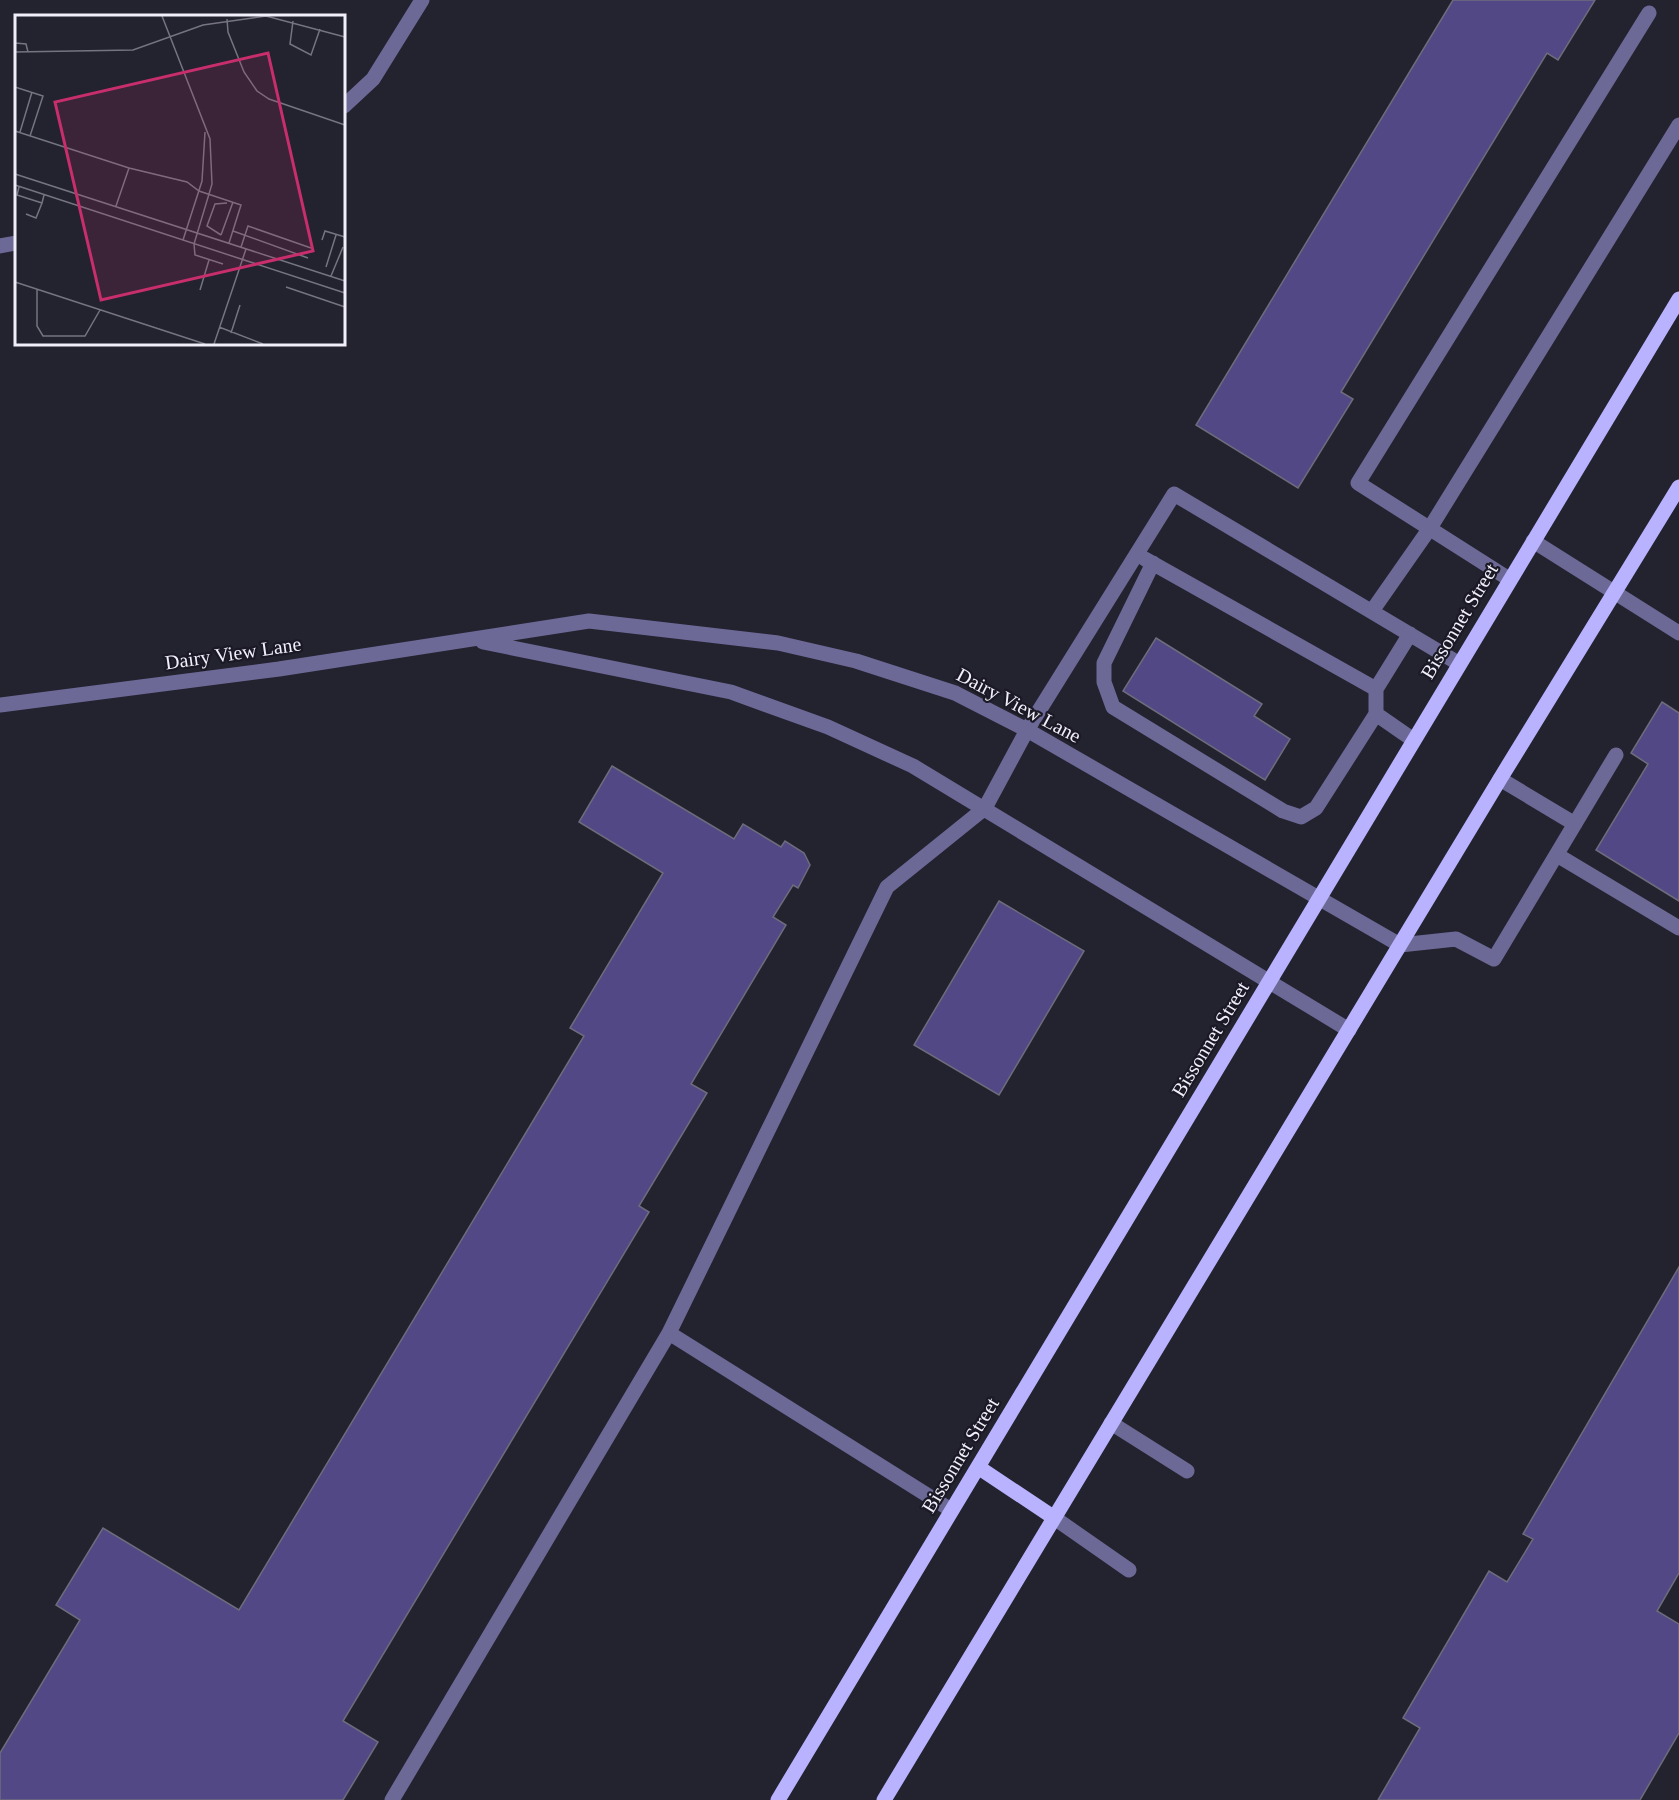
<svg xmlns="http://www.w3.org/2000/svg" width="1679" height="1800" font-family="Georgia,serif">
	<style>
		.building { fill: #514885; stroke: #6d6c7c; stroke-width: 1.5 }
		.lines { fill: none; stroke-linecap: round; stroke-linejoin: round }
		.minor { stroke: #6d6997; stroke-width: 15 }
		.major { stroke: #b9b2ff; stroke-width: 15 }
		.labels { text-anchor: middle; stroke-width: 4.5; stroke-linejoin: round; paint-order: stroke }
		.street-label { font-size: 20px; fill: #f1f0fa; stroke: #1a1925 }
		.inset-road { fill: none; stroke: #757480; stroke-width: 1.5 }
		.view { fill: #c72e6b; fill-opacity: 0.15; stroke: #c72e6b; stroke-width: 3 }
		.inset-edge { fill: none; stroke: #f1f0fa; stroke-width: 3 }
	</style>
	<rect width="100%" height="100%" fill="#23222f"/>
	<path class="building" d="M1453 0H1595L1558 60 1547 53 1341 392 1353 399 1298 488 1196 425Z
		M1156 638 1262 704 1254 716 1290 739 1265 780 1123 691Z
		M1662 702 1679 713V901L1596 850 1648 764 1631 753Z
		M612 766 734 839 743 824 781 847 785 841 804 853 810 865 798 888 793 885 773 917 786 925 691 1084 707 1093 639 1206 649 1212 343 1721 378 1742 343 1800H0V1753L80 1620 56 1605 103 1528 239 1610 584 1036 570 1028 663 873 579 822Z
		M999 901 1084 951 999 1095 914 1045Z
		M1679 1267V1573L1657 1611 1679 1624V1733L1640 1800H1378L1420 1728 1403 1718 1489 1571 1507 1582 1533 1539 1523 1534Z"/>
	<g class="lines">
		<path class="minor" d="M344 106 373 79 422 0
			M0 246 16 243
			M1533 541 1679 633
			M1145 559 1376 689V714L1412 739
			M1153 563 1104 663V682L1113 707 1283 811 1301 817 1316 808 1376 714
			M1509 579 1358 483 1649 13
			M1372 611 1430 528 1679 125
			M483 642 731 692 828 727 913 766 1349 1030
			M1376 689 1410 634
			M0 705 279 669 589 621 778 643 856 661 955 693 1027 730 1400 945 1456 939 1494 959 1616 755
			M1500 779 1575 824
			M1557 855 1679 928
			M669 1333 951 1510
			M1111 1423 1187 1471
			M1053 1517 1129 1570
			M392 1800 669 1333 887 887 985 808 1027 730 1174 494 1458 663"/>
		<path class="major" d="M978 1467 1053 1517
			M778 1800C1078 1300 1376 798 1679 299
			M884 1800 1500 779 1679 487"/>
	</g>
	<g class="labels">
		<g class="street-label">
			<text transform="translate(1459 621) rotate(-59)" y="7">Bissonnet Street</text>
			<text transform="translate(233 653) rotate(-8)" y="7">Dairy View Lane</text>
			<text transform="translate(1019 705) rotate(28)" y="7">Dairy View Lane</text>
			<text transform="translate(1210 1039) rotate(-59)" y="7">Bissonnet Street</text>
			<text transform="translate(960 1455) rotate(-59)" y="7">Bissonnet Street</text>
		</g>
	</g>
	<g transform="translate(15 15)">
		<rect width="330" height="330" fill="#23222f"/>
		<path class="inset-road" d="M147 1 195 124 197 169 179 229 180 240 208 249M212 4 213 17 229 57 242 76 254 84 330 110M278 6 275 29 296 40 305 14M0 28 11 29 13 37M0 37 118 35 188 10 251 1 330 22M0 116 114 153 172 167 184 176 226 190 214 228M0 116V72L28 81 15 121M5 117 17 77M0 159 330 266M0 170 330 278M4 172 2 180 27 188 29 180M101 191 114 153M11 199 21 203 27 188M218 216 293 243M206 220 192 211 200 189 212 188M206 220 218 187M168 225 187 166 190 117M307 225 310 216 330 222M226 232 233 211 296 233M311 252 321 220M316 261 328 232M0 267 190 329M271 272 330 292M22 274V311L28 321H70L85 295M185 275 194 245M204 312 248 329M216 318 225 290M199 329 231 234"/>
		<path class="view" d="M253 38 298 236 86 285 40 87Z"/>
		<rect width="330" height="330" class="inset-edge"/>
	</g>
</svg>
